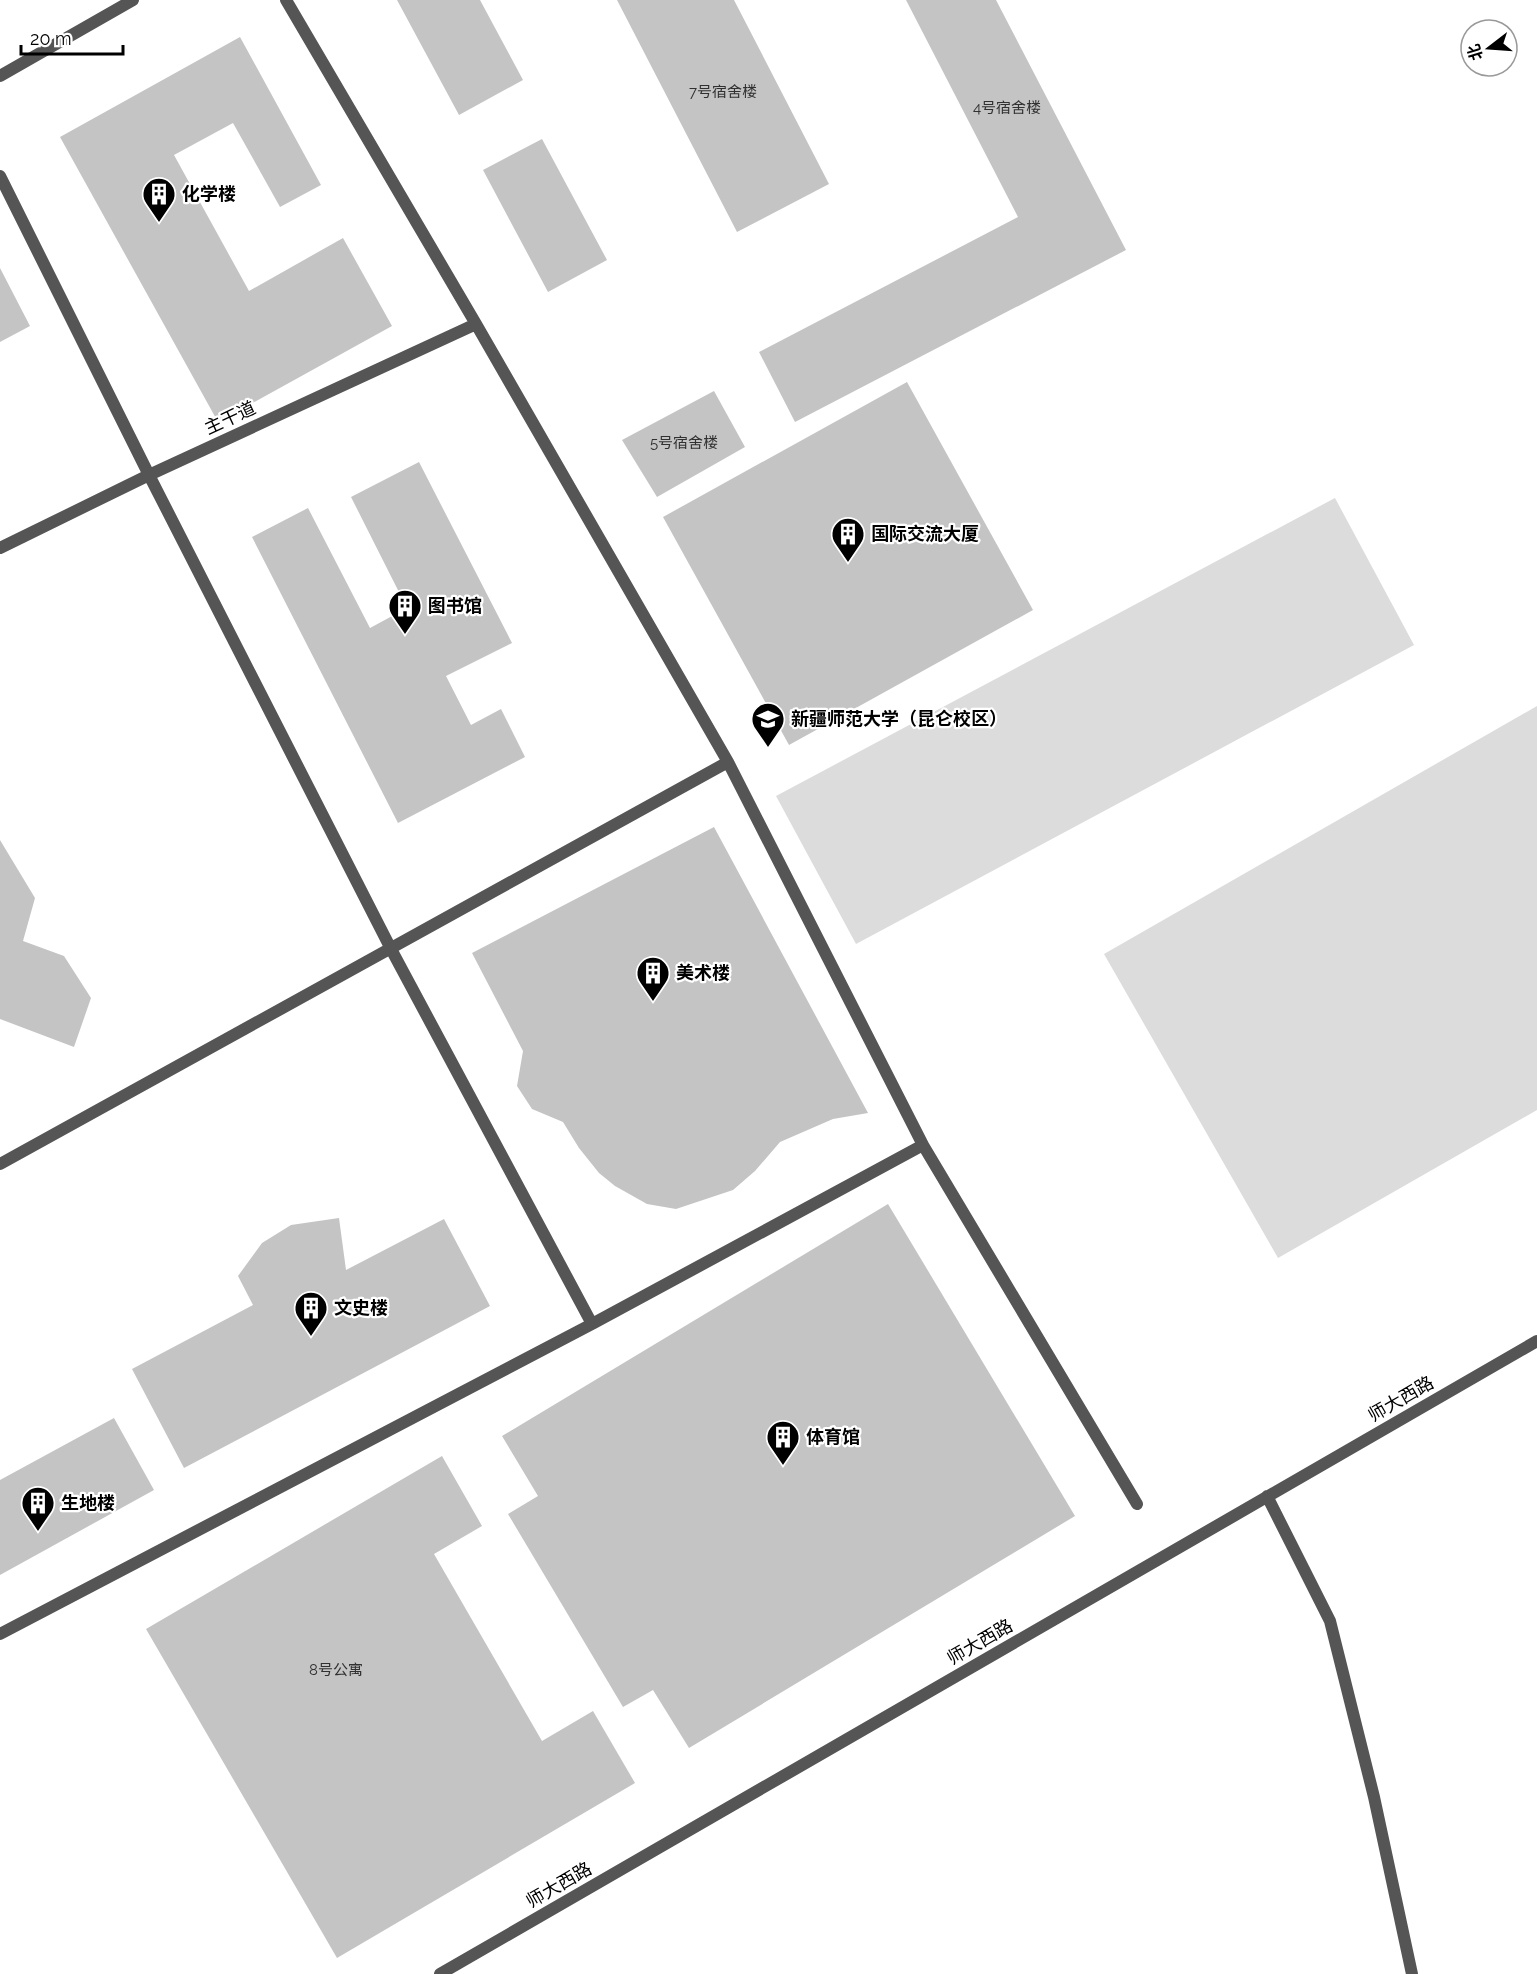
<svg xmlns="http://www.w3.org/2000/svg" width="1537" height="1974" font-family="Raleway,'Noto Sans SC',sans-serif">
	<style>
		.green { fill: #dcdcdc }
		.building { fill: #c4c4c4 }
		.lines { fill: none; stroke-linecap: round; stroke-linejoin: round }
		.service { stroke: #555; stroke-width: 12 }
		.minor { stroke: #555; stroke-width: 12 }
		.labels { text-anchor: middle; stroke-width: 4.5; stroke-linejoin: round; paint-order: stroke }
		.number-label { font-size: 15px; fill: #313131 }
		.poi-label { font-size: 18px; font-weight: bold; fill: #000; stroke: #fff; text-anchor: start }
		.street-label { font-size: 18px; fill: #000; stroke: #fff }
	</style>
	<rect width="100%" height="100%" fill="#fff"/>
	<path class="green" d="M1335 498 1414 645 856 944 776 796Z
		M1537 706V1110L1278 1258 1104 954Z"/>
	<path class="building" d="M397 0H480L523 80 459 115Z
		M617 0H734L829 184 737 232Z
		M906 0H996L1126 250 795 422 759 352 1018 217Z
		M240 37 321 185 280 207 233 123 174 155 249 291 343 238 392 326 218 422 60 137Z
		M542 139 607 260 548 292 483 170Z
		M0 268 30 326 0 342Z
		M907 382 1033 610 789 745 663 517Z
		M714 391 745 447 657 497 622 440Z
		M419 462 512 643 446 676 471 725 501 709 525 757 398 823 252 537 308 508 370 628 407 608 351 497Z
		M714 827 868 1113 833 1119 780 1142 755 1171 733 1190 676 1209 647 1204 615 1186 599 1173 579 1148 563 1122 532 1109 517 1086 523 1051 472 953Z
		M0 840 35 898 23 941 64 956 91 998 74 1047 0 1019Z
		M888 1204 1075 1516 689 1748 653 1690 623 1707 508 1514 538 1496 502 1436Z
		M339 1218 346 1270 444 1219 490 1306 184 1468 132 1369 253 1305 238 1276 262 1243 291 1225Z
		M114 1418 154 1490 0 1575V1480Z
		M442 1456 482 1526 434 1554 542 1741 593 1711 635 1783 337 1958 146 1629Z"/>
	<g class="lines">
		<path class="service" d="M0 76 133 0
			M0 176 149 475 391 949 592 1324 0 1634
			M0 548 149 475 476 324
			M923 1145 1137 1504
			M0 1164 728 762 476 324 286 0
			M592 1324 923 1145 728 762"/>
		<path class="minor" d="M1267 1496 1330 1621 1374 1797 1412 1974
			M440 1974 1537 1341"/>
	</g>
	<defs>
		<symbol id="building-pin" viewBox="-11 -11 22 30"><path d="M0 17L-7.5 6A9.5 9.5 0 1 1 7.5 6Z" fill="#000" stroke="#fff"/><path d="M-4-6H4V6H1V3H-1V6H-4ZM-2.5-4.3h1.7v1.8h-1.7ZM.8-4.3h1.7v1.8H.8ZM-2.5-1h1.7V.8h-1.7ZM.8-1h1.7V.8H.8Z" fill="#fff"/></symbol>
		<symbol id="university-pin" viewBox="-11 -11 22 30"><path d="M0 17L-7.5 6A9.5 9.5 0 1 1 7.5 6Z" fill="#000" stroke="#fff"/><path d="M0-5L7-2L0 1L-7-2ZM-4 1L0 2.5L4 1V4Q0 6-4 4Z" fill="#fff"/></symbol>
	</defs>
	<g fill-rule="evenodd">
		<use href="#building-pin" x="140" y="175" width="38" height="52"/>
		<use href="#building-pin" x="829" y="515" width="38" height="52"/>
		<use href="#building-pin" x="386" y="587" width="38" height="52"/>
		<use href="#university-pin" x="749" y="700" width="38" height="52"/>
		<use href="#building-pin" x="634" y="954" width="38" height="52"/>
		<use href="#building-pin" x="292" y="1289" width="38" height="52"/>
		<use href="#building-pin" x="764" y="1418" width="38" height="52"/>
		<use href="#building-pin" x="19" y="1484" width="38" height="52"/>
	</g>
	<g class="labels">
		<g class="number-label">
			<text x="723" y="97">7号宿舍楼</text>
			<text x="1007" y="113">4号宿舍楼</text>
			<text x="684" y="448">5号宿舍楼</text>
			<text x="336" y="1675">8号公寓</text>
		</g>
		<g class="poi-label">
			<text x="182" y="200">化学楼</text>
			<text x="871" y="540">国际交流大厦</text>
			<text x="428" y="612">图书馆</text>
			<text x="791" y="725">新疆师范大学（昆仑校区）</text>
			<text x="676" y="979">美术楼</text>
			<text x="334" y="1314">文史楼</text>
			<text x="806" y="1443">体育馆</text>
			<text x="61" y="1509">生地楼</text>
		</g>
		<g class="street-label">
			<text transform="translate(230 418) rotate(-25)" y="6">主干道</text>
			<text transform="translate(1401 1399) rotate(-30)" y="6">师大西路</text>
			<text transform="translate(980 1642) rotate(-30)" y="6">师大西路</text>
			<text transform="translate(559 1885) rotate(-30)" y="6">师大西路</text>
		</g>
	</g>
	<g transform="translate(1489 48) rotate(253)"><circle r="28" fill="#ffffff" stroke="#999999" stroke-width="1.5"/>
	<path d="M0-4.5L10 22L0 15L-10 22Z" fill="#000000"/>
	<text y="-9" font-size="16" font-weight="bold" text-anchor="middle" fill="#000000">北</text>
	</g>
	<path d="M21 45v9h102v-9" fill="none" stroke="#000000" stroke-width="3"/>
	<text x="30" y="45" font-size="18" fill="#000000" stroke="#ffffff" stroke-width="4.5" paint-order="stroke">20 m</text>
</svg>
